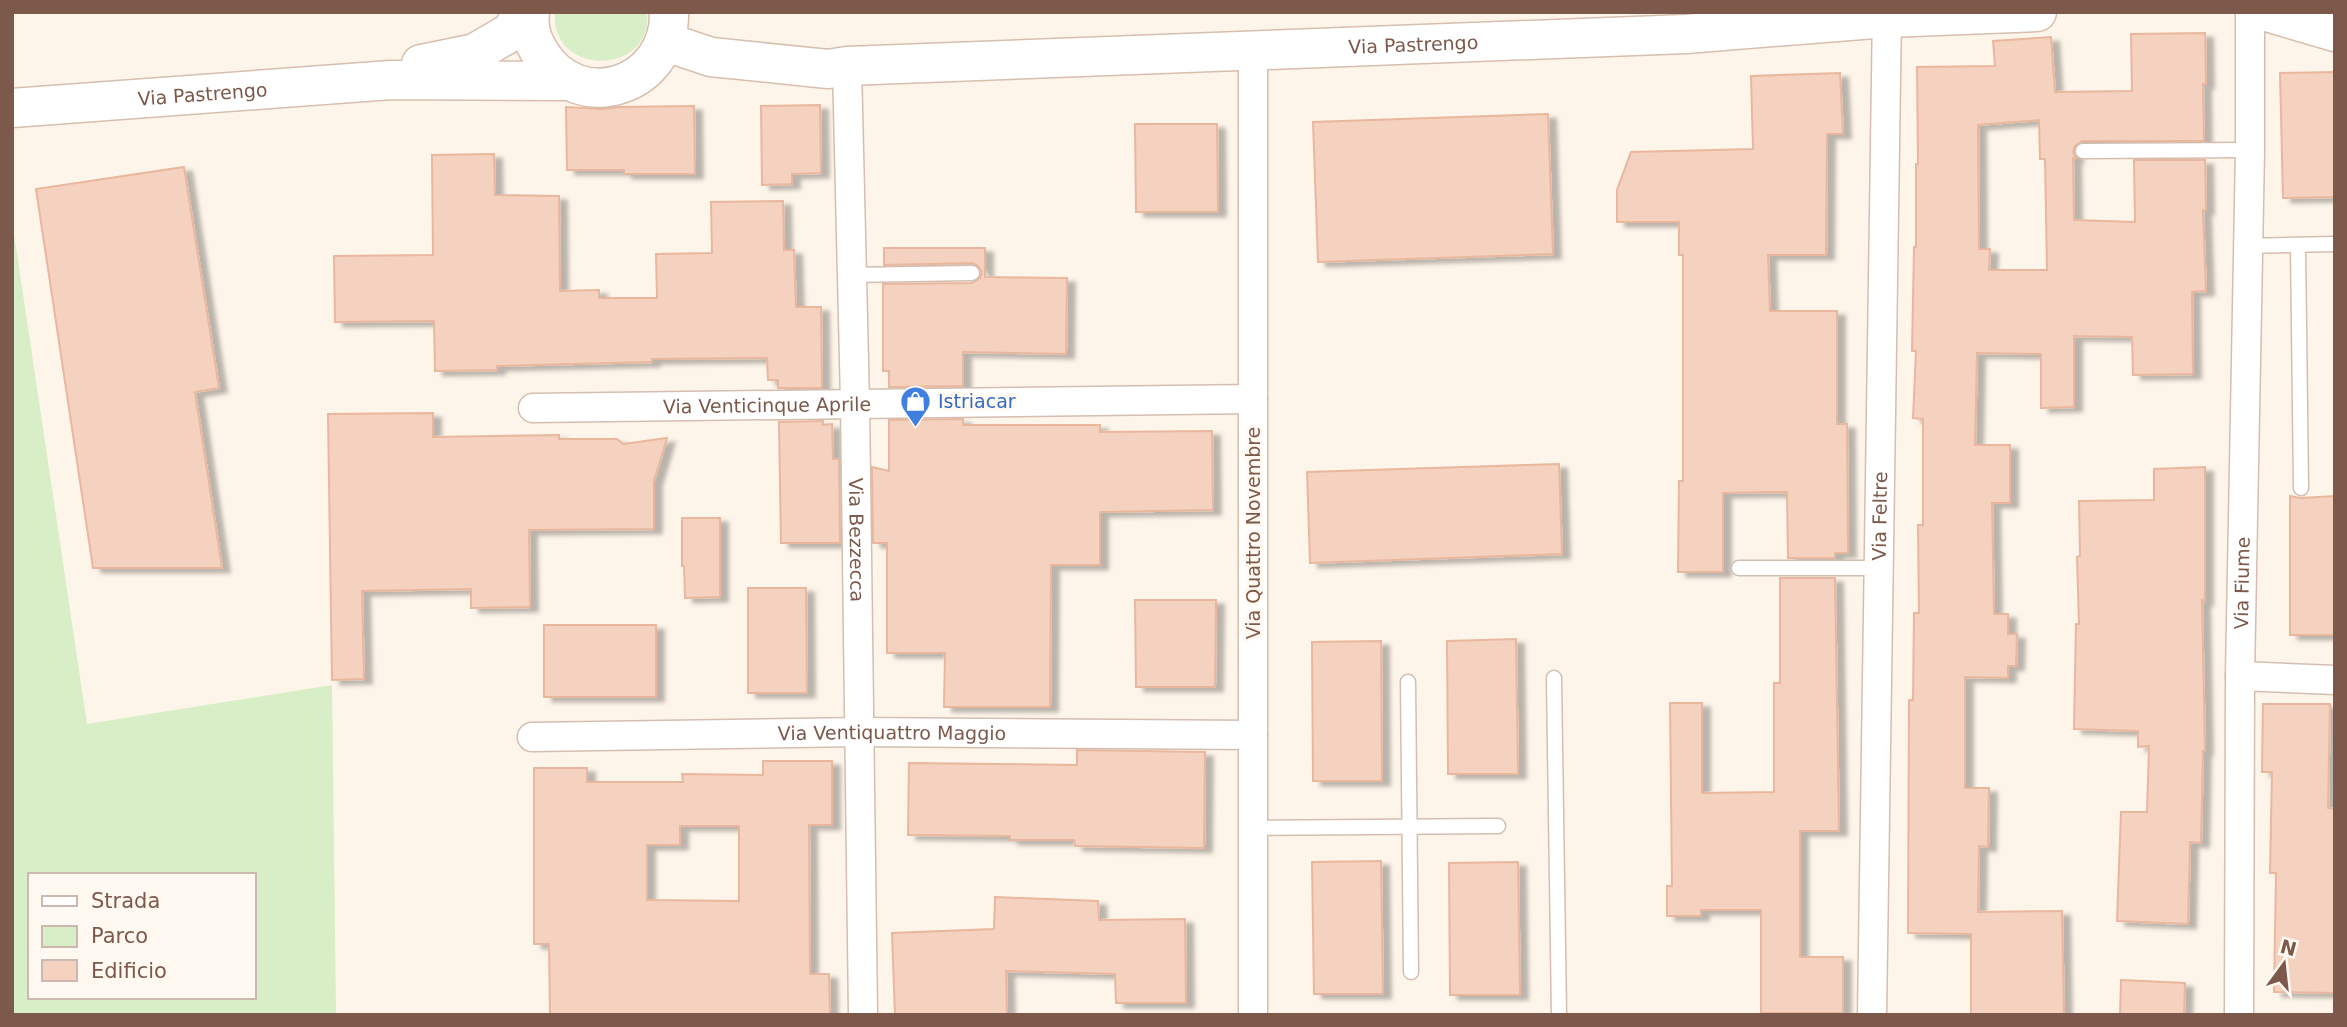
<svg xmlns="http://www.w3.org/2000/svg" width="2347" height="1027" font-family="'DejaVu Sans',sans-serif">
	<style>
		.green { fill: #d8eec6; fill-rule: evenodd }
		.building { fill: #f5d2bf; stroke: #e9b79e; stroke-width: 2; fill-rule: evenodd; filter: url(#shadow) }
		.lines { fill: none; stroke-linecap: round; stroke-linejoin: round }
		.lane-casing { stroke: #d4beb0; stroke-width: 17 }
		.street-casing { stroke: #d4beb0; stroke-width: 31 }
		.secondary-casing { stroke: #d8bead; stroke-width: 41 }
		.lane { stroke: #fff; stroke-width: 14 }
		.street { stroke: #fff; stroke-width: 28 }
		.secondary { stroke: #fff; stroke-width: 38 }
		.labels { text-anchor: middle; stroke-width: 6; stroke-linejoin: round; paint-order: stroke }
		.street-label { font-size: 19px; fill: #7c594a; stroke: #fff9f2 }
		.shop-label { font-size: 19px; fill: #366cbe; stroke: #fff9f2; text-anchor: start }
	</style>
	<defs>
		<filter id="shadow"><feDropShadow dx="8" dy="4.5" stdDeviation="2" flood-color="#0004"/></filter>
	</defs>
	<rect width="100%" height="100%" fill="#fef5ea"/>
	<path class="green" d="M555 12H647C654 77 549 77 555 12Z
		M12 220 87 724 332 685 336 1015H12ZM30 875H254V997H30Z"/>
	<path class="building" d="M2205 33 2206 84H2203L2204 141H2082L2075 146 2073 152 2076 158H2073L2074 220 2135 222 2134 160H2205L2206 210H2203L2206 291 2192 292 2193 374 2133 375 2132 337 2074 336V407L2041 408V354L1977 353 1975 445H2010V503H1992L1994 614H2008V634H2017L2016 666H2008V678L1965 677V788H1989L1988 847 1979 846 1978 912 2062 911 2064 1015H1971V934L1908 933 1909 700H1913L1914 613H1919L1918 525H1923V419L1913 418 1916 351H1912L1914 247H1916V164H1918L1917 67 1995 66 1993 41 2051 37 2055 92 2132 91 2131 34ZM2039 120 2040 159H2045L2047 270H1989L1990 249H1979L1978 125Z
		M2335 72V197L2283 198 2280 73Z
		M1840 73 1843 134H1827L1826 255H1768L1770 311H1837V424H1847L1848 553H1835V558H1788L1787 492 1723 493V572H1678L1679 481H1683V255H1679V222H1617V190L1631 152 1753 149 1751 76Z
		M820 105 821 173 792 174V184L762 185 761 106Z
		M694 106 695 174H624V170H567L566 107 602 109 619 107Z
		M1548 114 1553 254 1318 262 1313 122Z
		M1135 124H1217L1218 212H1136Z
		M494 154 495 195 559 196 560 291 599 290V298H657L656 254 712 253 711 202 783 201 784 250H794L796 307H821L822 388H778V380H768L767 358 652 359V362L497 366V370L435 371 434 321 335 322 334 256 433 255 432 155Z
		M184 167 219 388 195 392 222 568H93L36 189Z
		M884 248H985V277L1067 278 1066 354 963 352V386L889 387V371H883V284L972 283 980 278 982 272 977 265 972 263 884 265Z
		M433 413V437L559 435V439H617L623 444 667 438 654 481V529L529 530 530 607 471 608V589L362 591 364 679 332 680 328 414Z
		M963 419V425H1100V432L1212 431 1213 510 1100 512V565H1051L1050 707H944L945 653H887V543H873L872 467 889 471V420Z
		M823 421V425L832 424 833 459H839L840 543H781L779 422Z
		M1559 464 1562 554 1310 563 1307 472Z
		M2205 467V601L2202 600 2205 751H2203L2201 843 2190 842 2188 924 2117 921 2121 812H2147L2149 746 2138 747V731L2074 729 2076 624H2079L2077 557 2080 556 2079 501 2154 500V469Z
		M2290 496 2300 498 2335 496V635H2290Z
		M682 518H720V597L685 598 684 566H682Z
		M1780 578H1835L1839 831H1800V957H1843V1013H1761V910H1701V916H1667V886H1672L1670 703H1702V793L1774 792V683H1780Z
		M748 588H806L807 693H748Z
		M1135 600H1216L1215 687H1136Z
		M544 625H656V697H544Z
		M1516 639 1518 774H1448L1447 641Z
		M1381 641 1382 781H1313L1312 642Z
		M2263 704H2330L2328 808 2335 809V993L2274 992 2276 873H2270L2272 772H2262Z
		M1077 750 1205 752 1204 848 1075 846 1074 840H1010V836L908 835 909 763 1077 765Z
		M763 761H832V825H809L810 974H829L830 1015H550L549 944H534V768H587V782H683L682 774 763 775ZM680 826H739V901L647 900V845H680Z
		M1381 861 1383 994H1314L1312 862Z
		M1518 862 1520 995H1450L1449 863Z
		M995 897 1098 901 1099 920 1185 919 1186 1003H1116L1115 974 1006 971 1007 1015H895L892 933 994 929Z
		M2121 980 2185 983 2184 1015H2120Z"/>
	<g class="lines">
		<defs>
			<path id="lane" d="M2083 151 2250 150
				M2298 245 2301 488
				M2247 246 2335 244
				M851 275 972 273
				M1739 568H1878
				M1554 678 1559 1015
				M1408 682 1411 972
				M1253 828 1498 826"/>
			<g id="street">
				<path id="s1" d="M847 66 855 403 863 1015"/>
				<path id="s2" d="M533 408 1253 399"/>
				<path d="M2240 676 2335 680"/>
				<path id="s3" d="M532 737 860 732 1253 735"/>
				<path d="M1253 1015V51"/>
				<path id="s4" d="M1872 1015 1887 12"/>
				<path id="s5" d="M2239 1015 2240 676 2250 150V12"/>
			</g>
			<g id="secondary">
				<path d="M530 12C528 28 532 40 540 53 579 117 671 86 669 12"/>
				<path d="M2267 12 2335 32"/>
				<path id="s6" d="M666 42 711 57 828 69 847 66 1686 34 1887 18 2037 12"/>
				<path d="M421 64 475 53 511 32 523 12"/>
				<path id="s7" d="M12 108 391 80 568 81"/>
			</g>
		</defs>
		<use href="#lane" class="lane-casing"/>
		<use href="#street" class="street-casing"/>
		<use href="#secondary" class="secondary-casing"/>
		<use href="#lane" class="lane"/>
		<use href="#street" class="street"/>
		<use href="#secondary" class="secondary"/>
	</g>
	<defs>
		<symbol id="shop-pin" viewBox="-11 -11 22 30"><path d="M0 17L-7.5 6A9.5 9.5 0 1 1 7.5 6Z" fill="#3f7fe0" stroke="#fff9f2"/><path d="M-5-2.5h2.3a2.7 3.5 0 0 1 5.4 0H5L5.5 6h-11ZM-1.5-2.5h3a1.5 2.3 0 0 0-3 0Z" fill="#fff"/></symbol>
	</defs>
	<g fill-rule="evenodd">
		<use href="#shop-pin" x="898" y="384" width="35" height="47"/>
	</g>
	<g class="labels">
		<g class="street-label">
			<text dy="7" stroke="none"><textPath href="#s6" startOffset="751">Via Pastrengo</textPath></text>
			<text dy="7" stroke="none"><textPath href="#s7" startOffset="191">Via Pastrengo</textPath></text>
			<text dy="7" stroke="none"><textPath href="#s2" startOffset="234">Via Venticinque Aprile</textPath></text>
			<text dy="7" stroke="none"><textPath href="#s4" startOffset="499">Via Feltre</textPath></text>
			<text transform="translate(1253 533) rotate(-90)" y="7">Via Quattro Novembre</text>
			<text dy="7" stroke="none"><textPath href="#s1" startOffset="474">Via Bezzecca</textPath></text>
			<text dy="7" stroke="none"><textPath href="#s5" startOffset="432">Via Fiume</textPath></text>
			<text dy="7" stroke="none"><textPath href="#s3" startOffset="360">Via Ventiquattro Maggio</textPath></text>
		</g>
		<g class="shop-label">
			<text x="938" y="408">Istriacar</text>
		</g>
	</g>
	<rect width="2347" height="1027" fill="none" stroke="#7c594a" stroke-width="28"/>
	<rect x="28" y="873" width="228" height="126" fill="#fff9f2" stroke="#cbb9af" stroke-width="2"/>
	<rect x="42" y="896" width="35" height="10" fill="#ffffff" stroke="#cbb9af" stroke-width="2"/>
	<text x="91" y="908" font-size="21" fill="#7c594a">Strada</text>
	<rect x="42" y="926" width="35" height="21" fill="#d8eec6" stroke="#cbb9af" stroke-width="2"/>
	<text x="91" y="943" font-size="21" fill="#7c594a">Parco</text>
	<rect x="42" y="960" width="35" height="21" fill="#f5d2bf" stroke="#cbb9af" stroke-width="2"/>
	<text x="91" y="978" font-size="21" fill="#7c594a">Edificio</text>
	<g transform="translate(2284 964) rotate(15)" stroke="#fff9f2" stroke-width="5" paint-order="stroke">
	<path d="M0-5L12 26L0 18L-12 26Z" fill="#7c594a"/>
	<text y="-10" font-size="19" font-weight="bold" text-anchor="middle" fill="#7c594a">N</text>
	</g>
</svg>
